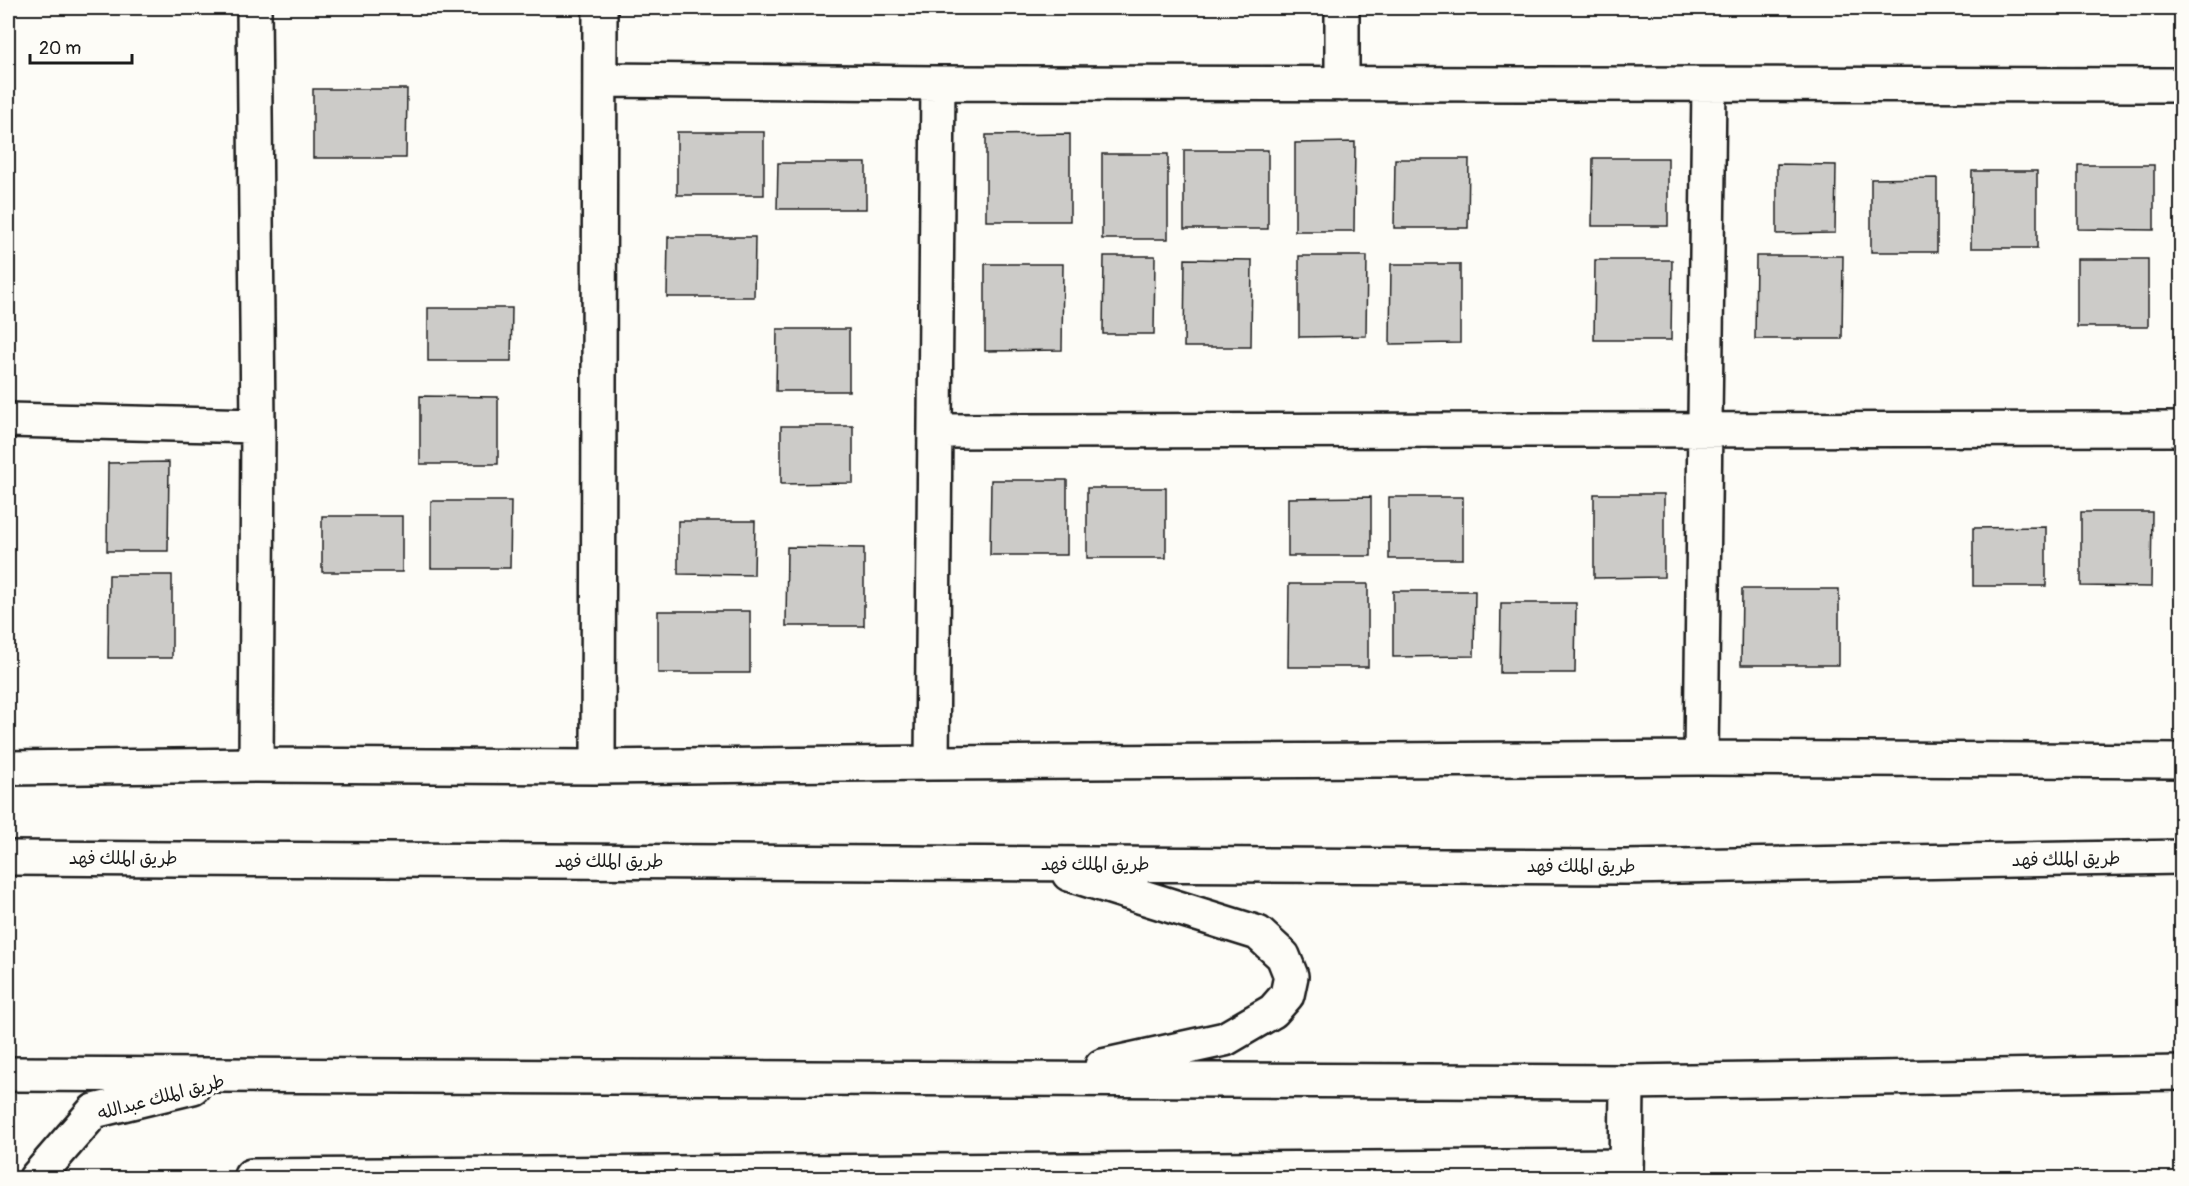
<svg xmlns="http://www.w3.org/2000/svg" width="2189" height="1186" font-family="Pangolin,'Playpen Sans Arabic',sans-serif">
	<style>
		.building { fill: #cccbc8; stroke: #1c1c1c; stroke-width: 1.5 }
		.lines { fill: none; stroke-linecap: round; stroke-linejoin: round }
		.minor-casing { stroke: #1c1c1c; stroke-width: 38 }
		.major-casing { stroke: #1c1c1c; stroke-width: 38 }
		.minor { stroke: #fdfcf7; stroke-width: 33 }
		.major { stroke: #fdfcf7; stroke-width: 33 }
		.labels { text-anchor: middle; stroke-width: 6; stroke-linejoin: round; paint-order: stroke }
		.street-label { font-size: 18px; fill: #1c1c1c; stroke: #fdfcf7 }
	</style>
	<rect width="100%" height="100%" fill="#fdfcf7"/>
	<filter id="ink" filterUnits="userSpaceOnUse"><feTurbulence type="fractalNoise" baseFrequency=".0167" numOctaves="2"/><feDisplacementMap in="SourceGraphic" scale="12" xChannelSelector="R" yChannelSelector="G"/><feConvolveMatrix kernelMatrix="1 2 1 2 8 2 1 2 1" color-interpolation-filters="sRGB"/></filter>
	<g filter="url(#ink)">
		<path class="building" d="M313 89H407L406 158H313Z
			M677 132H764V195H677Z
			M1070 134V221H986V135Z
			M1355 142 1354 231H1295V143Z
			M1184 150H1268V229H1184Z
			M1102 154H1168V239H1102Z
			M1593 158H1668V226H1592Z
			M1395 159H1469L1468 228H1394Z
			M778 163H866V209H777Z
			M1777 164 1836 165 1835 233 1777 234Z
			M2078 165H2154V230L2078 229Z
			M1972 171H2037V248H1971Z
			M1937 178V252H1871V179Z
			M668 237H755L754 297H667Z
			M1104 256H1155L1154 334H1103Z
			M1299 256H1367L1366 336 1299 337Z
			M1756 256H1843L1842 339H1755Z
			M1185 259 1252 260 1251 347H1184Z
			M2077 259H2148V327H2077Z
			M1595 260H1672L1671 340H1594Z
			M985 264H1063L1062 350 985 351Z
			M1391 264H1460V343L1390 344Z
			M428 308H512L511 361H428Z
			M777 329H849V391H776Z
			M420 396 498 397V464H420Z
			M781 426H853V483L781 484Z
			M169 462 168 551H107L108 463Z
			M991 480H1067V555H990Z
			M1087 488H1166V558H1087Z
			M1594 494H1664V577L1594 578Z
			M1371 497V556H1288V498Z
			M1389 497H1463V559H1389Z
			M431 501H511L510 568H431Z
			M2081 512H2152L2151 587 2081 586Z
			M322 516H402V572H322Z
			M678 521H755L754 575 678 574Z
			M2046 527V586H1973V528Z
			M787 547 864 548V626H786Z
			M109 575H172V658H108Z
			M1289 584H1368V667H1288Z
			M1742 589H1839V665H1741Z
			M1393 591H1475L1474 656 1393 657Z
			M1501 603H1576L1575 673H1500Z
			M658 611H750V673H658Z"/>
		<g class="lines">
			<defs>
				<path id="minor" d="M254 8 258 426 256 765
					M600 80 938 83 2182 85
					M1342 84V8
					M8 420 258 426
					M935 431 2182 429
					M1701 758 1709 85
					M932 763 938 83
					M598 767 600 8
					M8 768 256 765 598 767 932 763 1701 758 2182 761
					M251 1176 1626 1166
					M1626 1178 1627 1082"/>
				<path id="major" d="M8 858 1626 867 2182 857
					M1069 874 1258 933 1283 956 1291 976 1287 995 1273 1011 1225 1039 1102 1066
					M8 1074 1627 1082 2182 1073
					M36 1178 94 1111 193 1087"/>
			</defs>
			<use href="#minor" class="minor-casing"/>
			<use href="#major" class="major-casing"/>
			<use href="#minor" class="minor"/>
			<use href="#major" class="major"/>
		</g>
	</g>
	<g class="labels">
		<g class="street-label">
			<text x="123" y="864">طريق الملك فهد</text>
			<text transform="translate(2066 859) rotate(-1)" y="6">طريق الملك فهد</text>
			<text x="609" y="867">طريق الملك فهد</text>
			<text x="1095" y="870">طريق الملك فهد</text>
			<text x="1581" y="872">طريق الملك فهد</text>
			<text transform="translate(161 1097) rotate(-15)" y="6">طريق الملك عبدالله</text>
		</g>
	</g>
	<rect width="2189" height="1186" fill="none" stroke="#fdfcf7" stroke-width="30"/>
	<rect x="15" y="15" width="2159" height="1156" fill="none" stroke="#1c1c1c" stroke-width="2" filter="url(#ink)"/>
	<path d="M30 54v9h102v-9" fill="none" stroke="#1c1c1c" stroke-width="3"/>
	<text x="39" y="54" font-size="18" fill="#1c1c1c" stroke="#fdfcf7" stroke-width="4.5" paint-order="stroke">20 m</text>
</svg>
